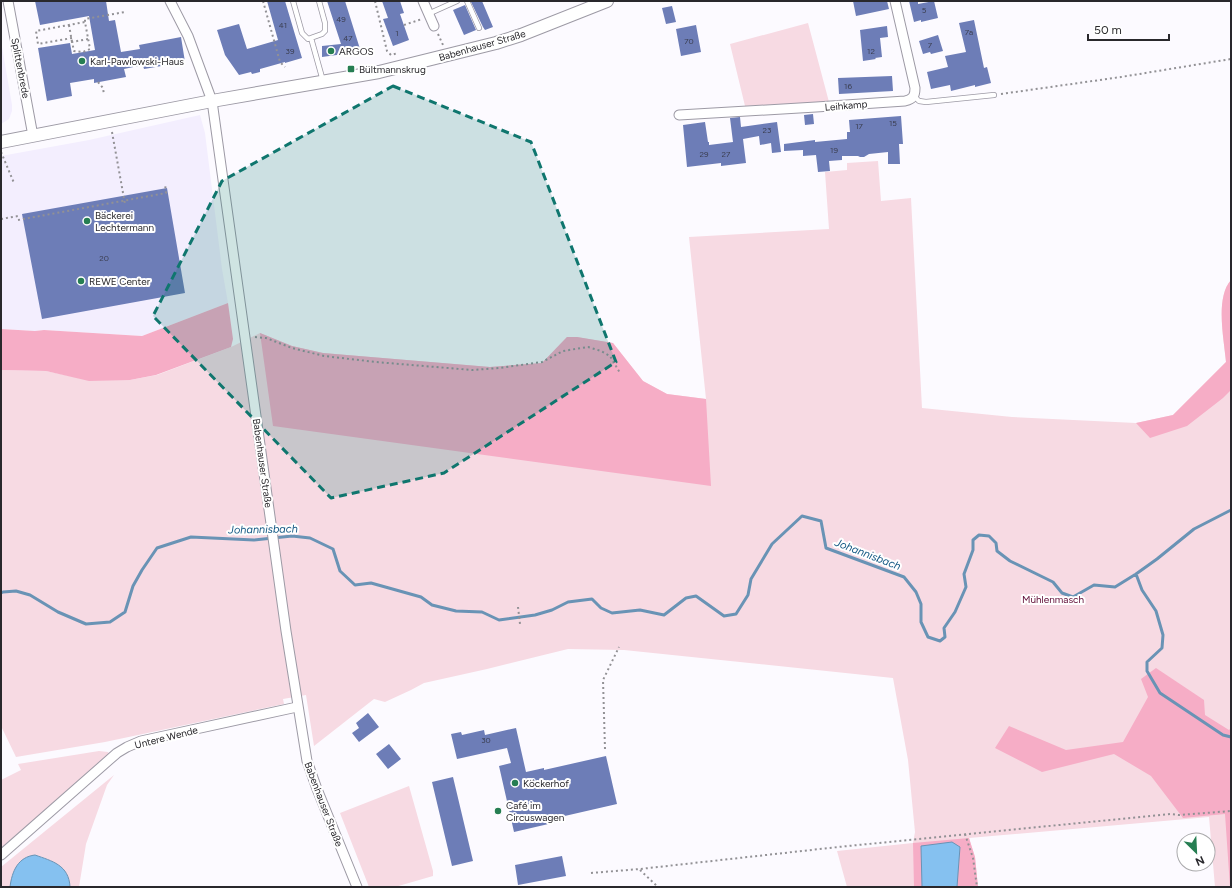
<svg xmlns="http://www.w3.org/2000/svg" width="1232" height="888" font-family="Figtree,sans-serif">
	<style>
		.built { fill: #f3eefe }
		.green { fill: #f7dae3 }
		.forest { fill: #f6adc6 }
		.water { fill: #85c1f0; stroke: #6993b5 }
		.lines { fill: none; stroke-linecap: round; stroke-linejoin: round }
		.stream { stroke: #6993b5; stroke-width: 3 }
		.building { fill: #6d7db7 }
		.lane-casing { stroke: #9d9aa5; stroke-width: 6 }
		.street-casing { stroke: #9d9aa5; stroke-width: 11 }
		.secondary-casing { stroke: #9d9aa5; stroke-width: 14 }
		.path { stroke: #929195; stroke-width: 2; stroke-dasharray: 2 3; stroke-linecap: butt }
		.lane { stroke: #fff; stroke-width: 4.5 }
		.street { stroke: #fff; stroke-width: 9 }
		.secondary { stroke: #fff; stroke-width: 12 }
		.marked { fill: #0f766e; fill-opacity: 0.2; stroke: #0f766e; stroke-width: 3; stroke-dasharray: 8 5; stroke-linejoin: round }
		.poi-dot { fill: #267e52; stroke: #fff; stroke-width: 1.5 }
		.labels { text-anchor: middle; stroke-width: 4; stroke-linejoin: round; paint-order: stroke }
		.number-label { font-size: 8px; fill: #3a3d4f }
		.street-label { font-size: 10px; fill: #29282c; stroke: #fff }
		.poi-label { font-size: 10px; fill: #29282c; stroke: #fff; text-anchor: start }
		.park-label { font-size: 10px; fill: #5f0b35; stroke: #fff }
		.water-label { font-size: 11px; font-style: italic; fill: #135883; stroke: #fff }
	</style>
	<rect width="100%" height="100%" fill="#fcfaff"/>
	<path class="built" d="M1 41 12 105V111L9 119 1 124Z
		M200 115 205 133 222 269 228 303 142 336 44 330 35 331 1 329V156L89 140Z"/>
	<path class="green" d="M808 23 829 102 745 106 730 44Z
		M878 161 881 201 911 198 922 408 1012 417 1136 423 1173 415 1226 362C1224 339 1215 298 1231 280V887H1215L1209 817 969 838 975 857 978 887H847L837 851 913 843 915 832 908 760 893 678 624 650 568 649 487 669 424 683 411 690 385 702 374 699 314 746 306 695 283 699 284 704 105 742 16 757 1 726V370L46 371 89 380H130L157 375 231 347 260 333 292 346 323 353 490 367 542 363 567 337H577L613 343 643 381 667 394 706 399 689 237 829 229 825 172 847 170V163Z
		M99 751 108 752 110 755 1 848V780L21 770 18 764Z
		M114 775 107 785 86 844 79 887H70V884L44 858 35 855 12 876 10 887H1V867Z
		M409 786 433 871V876L395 887H369L340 813Z"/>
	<path class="forest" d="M1231 280V390L1223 398 1187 426 1150 438 1136 423 1173 415 1226 362C1224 339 1215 298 1231 280Z
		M228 303 233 339 231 347 156 375 130 380 89 381 46 371 1 370V329L35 331 44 330 142 336Z
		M260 333 292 346 323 353 490 367 542 363 567 337H577L613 343 643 381 667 394 706 399 711 486 273 426Z
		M1156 668 1204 700 1205 715 1229 730 1231 728V887H1230L1225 814 1183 818 1151 776 1114 754 1042 772 995 748 1009 726 1066 750 1123 742 1148 697 1141 679Z
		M969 838 975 857 978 887H957L960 847H921L922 887H914L913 843Z"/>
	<path class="water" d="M952 842 960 847 957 887H922L921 846Z
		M35 855C52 861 69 865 70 887H10C12 871 18 857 35 855Z"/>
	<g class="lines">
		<path class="stream" d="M1136 574 1142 590 1156 611 1163 635 1162 648 1147 662V671L1160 693 1223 735 1231 737
			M1 593 3 592 16 591 30 595 58 612 86 624 110 622 125 612 133 586 142 570 157 548 191 537 254 540 292 536 310 538 333 549 340 571 355 585 371 583 421 597 432 605 456 611 482 612 499 620 535 615 552 610 568 602 592 599 601 608 612 613 640 610 664 615 686 598 696 596 724 616 736 614 748 595 751 579 772 544 802 516 821 521 826 548 904 577 916 592 921 604V622L928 637 940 641 945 637 944 628 955 612 966 587 964 574 973 550V540L979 535 989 536 996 543 997 551 1010 561 1053 582 1062 593 1073 597 1094 585 1115 587 1136 574 1157 559 1194 529 1231 510"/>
	</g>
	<path class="building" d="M35 1H106L109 21 115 20 121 52 140 49 139 45 181 37 185 62 144 69 143 65 124 69 126 77 94 83V79L70 83 72 96 47 101 38 48 70 43 72 54 95 50 89 16 40 25Z
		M267 1H285L302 58 285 63V62L260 69V72L252 74 251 72 239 75 225 55 217 30 239 24 247 49 278 40Z
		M327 1H345L360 49 344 54 322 57V46L341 44Z
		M382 1H400L404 13 400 14 409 40 393 46 383 19 388 18Z
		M473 1H482L493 27 485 30 483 27 471 2Z
		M853 1H887L889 9 856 16Z
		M909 1H918V4L934 1 938 18 921 22V20L914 22Z
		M465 5 476 30 464 35 453 10Z
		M672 6 676 22 666 24 662 8Z
		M974 20 984 68 987 67 991 83 975 87V85L951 91 950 85 931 89 927 72 948 67 945 56 966 52 959 23Z
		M696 25 701 52 681 56 676 29Z
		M887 26 888 37 880 38 882 57 875 58 876 59 863 61 860 30Z
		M938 35 943 51 931 54 930 52 923 54 919 41Z
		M892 76 893 91 839 94 838 78Z
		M813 114 814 124 805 125 804 115Z
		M901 116 903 144H899L900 164H888V152L869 154 864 157H860L858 156H842V160L829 161 830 171 818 172 816 155 803 156V150L784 151V144L815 140V142L847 139V132H850L849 120Z
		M740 117 741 127 777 122 781 152 772 153 771 143 760 145 759 136 743 139 746 163 721 166V163L687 167 683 125 705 122 708 142H709V145L733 142 730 118Z
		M167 188 185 293 42 319 22 214Z
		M368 713 379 727 359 742 352 733 359 728 356 723Z
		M516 728 526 772 544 768V770L606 756 617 804 556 818 557 822 514 832 499 766 511 763 507 748 457 759 451 734 461 732 462 735 484 730 485 735Z
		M389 744 401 759 388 769 376 754Z
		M453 777 473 861 452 866 432 782Z
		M562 856 566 876 518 885 515 865Z"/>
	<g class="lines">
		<defs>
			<path id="lane" d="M293 1 302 33 308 39 322 34 325 31V23L319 1
				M467 1 479 28
				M428 14 457 1
				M311 38 323 81
				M914 96 919 101 926 102 994 95"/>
			<path id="street" d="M8 1 33 136
				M170 1 188 36 212 101 286 631 307 761 317 789 357 887
				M423 1 434 26
				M679 115 816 107 905 101C913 99 915 96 915 88L895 1
				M1 855 117 753 127 747 141 741 297 707"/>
			<path id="secondary" d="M1 142 212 101 379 72 496 43 521 35 607 1"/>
		</defs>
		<use href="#lane" class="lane-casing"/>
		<use href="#street" class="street-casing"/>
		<use href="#secondary" class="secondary-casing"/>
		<path class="path" d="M263 1 280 62 285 67
			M375 1 387 51 391 55 398 53
			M69 25 72 42
			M404 25 422 19
			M438 34 443 45
			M72 38 38 44 36 31 85 22
			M88 39 72 42 74 51 83 52 90 49 85 22V19L125 12
			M98 82 103 88 104 95
			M1001 94 1121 77 1231 59
			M112 132 125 204
			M1 152 14 183
			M1 219 18 216
			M18 220 166 193 165 184
			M255 337 266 338 292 348 324 356 376 362 472 370 499 368 542 362 563 351 588 347 601 351 610 356 620 373
			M518 607 520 624
			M605 749 603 680 619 647
			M965 834 973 858 977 887
			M640 870 658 887
			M591 873 640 869 838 847 1170 814 1179 815 1231 811"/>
		<use href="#lane" class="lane"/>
		<use href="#street" class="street"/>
		<use href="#secondary" class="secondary"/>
	</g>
	<path class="marked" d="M393 86 531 142 616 362 444 473 331 498 153 316 222 181Z"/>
	<g class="poi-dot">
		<circle cx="331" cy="51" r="4"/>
		<circle cx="82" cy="61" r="4"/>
		<rect x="347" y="65" width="8" height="8" rx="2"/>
		<circle cx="87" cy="221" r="4"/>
		<circle cx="81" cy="281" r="4"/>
		<circle cx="515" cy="783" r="4"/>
		<circle cx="498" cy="811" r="4"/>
	</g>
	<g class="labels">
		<g class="number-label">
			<text x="924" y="13">5</text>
			<text x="341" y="22">49</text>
			<text x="283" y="28">41</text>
			<text x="969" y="35">7a</text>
			<text x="397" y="36">1</text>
			<text x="348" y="41">47</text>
			<text x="689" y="44">70</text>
			<text x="930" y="48">7</text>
			<text x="290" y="54">39</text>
			<text x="871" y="54">12</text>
			<text x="848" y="89">16</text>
			<text x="893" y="126">15</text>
			<text x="859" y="129">17</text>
			<text x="767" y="133">23</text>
			<text x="834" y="153">19</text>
			<text x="704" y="157">29</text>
			<text x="726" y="157">27</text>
			<text x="104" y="261">20</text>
			<text x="486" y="743">30</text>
		</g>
		<g class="street-label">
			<text transform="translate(482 45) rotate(-16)" y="4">Babenhauser Straße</text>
			<text transform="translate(21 68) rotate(79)" y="4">Splittenbrede</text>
			<text transform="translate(846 105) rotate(-5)" y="4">Leihkamp</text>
			<text transform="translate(263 463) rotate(82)" y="4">Babenhauser Straße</text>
			<text transform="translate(166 737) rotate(-14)" y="4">Untere Wende</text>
			<text transform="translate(324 804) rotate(69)" y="4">Babenhauser Straße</text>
		</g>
		<g class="poi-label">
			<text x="339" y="55">ARGOS</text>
			<text x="90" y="65">Karl-Pawlowski-Haus</text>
			<text x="359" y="73">Bültmannskrug</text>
			<text x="95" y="219">Bäckerei<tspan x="95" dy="12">Lechtermann</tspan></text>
			<text x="89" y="285">REWE Center</text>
			<text x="523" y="787">Köckerhof</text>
			<text x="506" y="809">Café im<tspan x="506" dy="12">Circuswagen</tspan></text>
		</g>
		<g class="park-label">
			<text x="1053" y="603">Mühlenmasch</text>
		</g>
		<g class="water-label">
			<text transform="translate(263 529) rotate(-1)" y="4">Johannisbach</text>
			<text transform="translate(868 554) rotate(21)" y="4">Johannisbach</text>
		</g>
	</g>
	<rect width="1232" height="888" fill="none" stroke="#29282c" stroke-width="4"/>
	<g transform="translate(1196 852) rotate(156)"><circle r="19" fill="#ffffff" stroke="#a9a9ab"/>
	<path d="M0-3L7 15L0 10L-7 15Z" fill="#267e52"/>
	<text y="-6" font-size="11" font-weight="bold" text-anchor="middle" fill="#29282c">N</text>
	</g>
	<path d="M1088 34v6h81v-6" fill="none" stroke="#29282c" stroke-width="2"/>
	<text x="1094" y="34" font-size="12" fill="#29282c" stroke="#ffffff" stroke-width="3" paint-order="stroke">50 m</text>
</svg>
